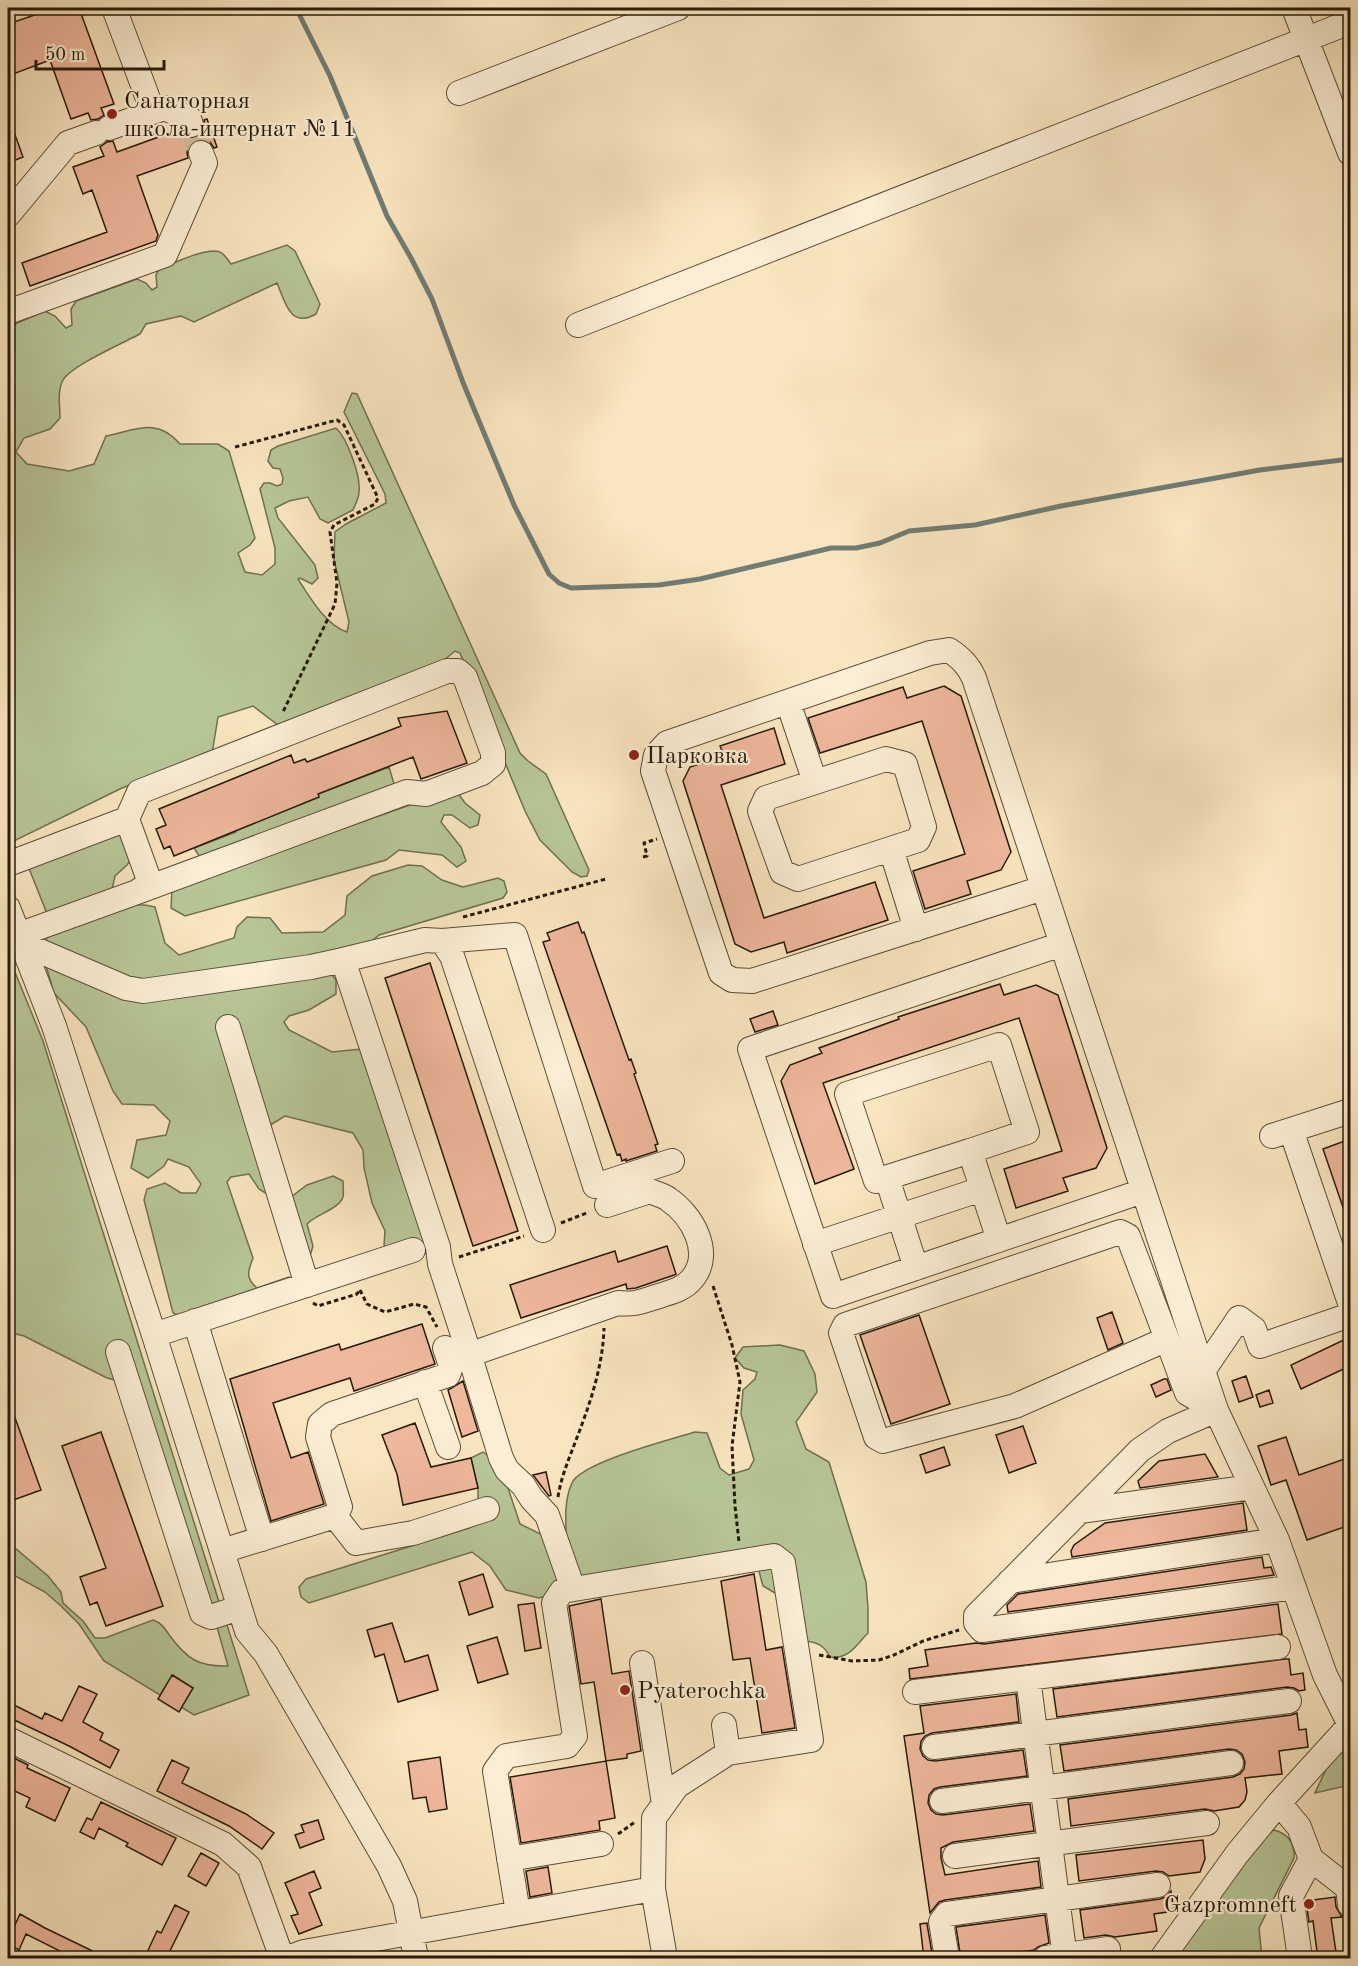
<svg xmlns="http://www.w3.org/2000/svg" width="1358" height="1966" font-family="'Old Standard TT',serif">
	<style>
		.green { fill: #b7c697; stroke: #6e7050; stroke-width: 1.5 }
		.lines { fill: none; stroke-linecap: round; stroke-linejoin: round }
		.stream { stroke: #707c74; stroke-width: 5 }
		.building { fill: #efb79c; stroke: #261a0a; stroke-width: 1.5 }
		.minor-tunnel { stroke: #cfbc9b; stroke-width: 24; stroke-dasharray: 24 12; stroke-linecap: butt }
		.minor-casing { stroke: #5b4d37; stroke-width: 26 }
		.path { stroke: #261a0a; stroke-width: 3; stroke-dasharray: 4.5 3; stroke-linecap: butt }
		.minor { stroke: #fbeed5; stroke-width: 24 }
		.poi-dot { fill: #8f2418; stroke: #fbeed5; stroke-width: 2 }
		.labels { text-anchor: middle; stroke-width: 4.5; stroke-linejoin: round; paint-order: stroke }
		.poi-label { font-size: 24px; fill: #261a0a; stroke: #fbeed5; text-anchor: start }
	</style>
	<rect width="100%" height="100%" fill="#f9e5bf"/>
	<filter id="stains"><feTurbulence type="fractalNoise" baseFrequency=".00333" numOctaves="4"/><feColorMatrix values="0 0 0 0 .2 0 0 0 0 .09 0 0 0 0 .02 0 0 0 .5 -.17"/></filter>
	<radialGradient id="worn" r=".72"><stop offset=".6" stop-color="#630" stop-opacity="0"/><stop offset="1" stop-color="#630" stop-opacity=".3"/></radialGradient>
	<path class="green" d="M287 245 295 251 320 304 316 314C290 329 285 302 277 283L194 322 181 316 146 324 140 334C123 343 71 366 63 380 57 391 60 406 60 418L50 429 24 438 16 452 27 464 69 471 94 464 106 436C136 430 157 417 180 444H218L229 451 255 538 250 545 238 553 245 572 262 575 275 564V548L260 489 264 483H270L277 486 282 484 283 478 280 469 273 468 268 461 271 450 278 446 336 428C347 438 361 476 359 492 359 498 355 505 353 510L328 523 320 519 308 497 289 501 275 508 278 518 315 565 318 578 312 584 300 578 298 579C310 598 326 625 347 632L349 622 334 560 335 532 346 524 386 503 385 494 344 412 352 393 357 394 520 753 528 761 546 774 589 870 587 876 581 877 572 872 540 840 525 811 460 653 455 651 433 669 287 732 253 706 218 717 212 754 122 788 14 841 8 837V327L45 311 55 316 66 328 72 325 71 309 76 301 137 279 146 283 152 290 157 287 156 275 159 269C172 264 210 245 222 253 225 256 229 261 231 264Z
		M389 767 395 787 202 860 194 848 236 832V829L319 797 318 794Z
		M455 789 465 803 480 815 478 825 470 828 452 815H444L441 822 461 847 466 861 457 867 442 855 399 850 386 860 185 916 171 908 172 889Z
		M120 832 132 858 127 865 115 876 111 894 48 916 26 861Z
		M408 865 422 866 442 880 463 887 498 878 504 881 507 892 503 898 379 935 356 955 326 967 336 980V994L309 1010 289 1016 284 1022 289 1030 332 1052 361 1049 425 1241 390 1251 384 1245 385 1231 372 1203 364 1168 363 1150 353 1133 285 1116 262 1130 267 1194 259 1189 249 1174 231 1177 227 1182 253 1258C248 1271 245 1278 257 1288L289 1277 293 1279 182 1317 173 1313 144 1200 147 1189 165 1183 181 1193H196L201 1184 189 1167 168 1159 164 1166 148 1178 131 1168 137 1140 166 1135 170 1121 154 1105 122 1104 113 1091 86 1027 54 993 42 952 49 932C81 919 120 898 155 907L165 943 179 955 234 938 237 927 247 917 270 918 282 933 323 932 345 915 347 896 372 876Z
		M8 955 43 1041 219 1602 212 1606 115 1380 107 1378 24 1336 8 1332Z
		M333 1176 343 1181C343 1186 344 1193 343 1197 339 1209 317 1214 307 1224L313 1246 310 1256 287 1200 307 1185Z
		M780 1345 804 1351 815 1374 817 1392 796 1422 806 1449 829 1462 866 1582 868 1608V1633C855 1646 850 1659 830 1657 824 1645 817 1642 804 1641L782 1597 763 1586 757 1564 785 1554 777 1544 606 1578 539 1598 506 1590 490 1566 472 1552 309 1603 301 1597 299 1587 306 1579 469 1528 478 1522V1488L471 1458 483 1452 500 1464 520 1524 567 1547C566 1526 563 1502 572 1483 582 1462 670 1440 695 1432L707 1433 720 1468 729 1475 749 1469 754 1460 741 1414 743 1390 755 1379 757 1372 744 1368 735 1358 743 1347Z
		M8 1542 48 1576 61 1592 63 1603 83 1621 95 1638H105L153 1620C162 1623 165 1629 170 1636 187 1659 199 1667 228 1666L217 1627 221 1623 227 1625 249 1695 194 1715 181 1707 193 1688 173 1675 160 1695 104 1661 79 1624 61 1606 45 1592 8 1572Z
		M1350 1737V1785L1315 1793 1334 1752Z
		M1274 1830C1289 1834 1295 1843 1294 1858L1259 1928 1262 1958H1173L1259 1836Z"/>
	<g class="lines">
		<path class="stream" d="M296 8 330 76 387 216 411 258 432 299 464 385 514 505 549 574 559 583 571 588 659 585 700 579 831 548H856L880 543 909 531 975 525 1061 506 1260 470 1350 459"/>
	</g>
	<path class="building" d="M55 8H79L114 104 101 108 104 115 98 119 91 120 88 113 71 119 50 60 8 76V24Z
		M8 118H9L23 157 8 163Z
		M207 119 217 147 214 148 210 142 204 139 196 140 189 145 187 152 188 158 137 176 158 235 156 241 30 286 22 263 107 232 92 190 83 194 73 167 104 156 100 147 107 142 113 141 117 152 178 130 182 136 187 139 195 138 202 134 205 128 204 120Z
		M944 686 961 696 1011 852 1001 870 967 881 971 894 925 909 913 871 965 854 922 721 820 753 808 718 903 687 907 698Z
		M447 711 467 763 421 779 413 757 318 794 319 797 174 856 170 846 164 849 156 829 166 825 159 809 291 755 294 763 305 759 307 762 401 726 398 718Z
		M774 728 785 764 721 785 764 918 875 882 888 920 787 953 784 942 751 952 735 944 683 781 690 767 724 756 720 746Z
		M578 922 582 933 584 932 629 1060 631 1059 636 1073 634 1074 658 1144 655 1145 657 1151 626 1161V1159L622 1161 620 1154 617 1155 543 942 550 940 547 933Z
		M430 963 518 1231 473 1246 385 978Z
		M1000 984 1004 995 1036 985 1058 995 1107 1148 1096 1168 1063 1178 1068 1191 1016 1208 1004 1169 1062 1151 1019 1018 823 1083 854 1169 815 1184 781 1081 790 1065 822 1053 819 1048 899 1019 898 1017Z
		M773 1011 778 1025 755 1032 750 1019Z
		M1350 1139V1221L1348 1222 1323 1149Z
		M667 1246 676 1274 674 1275 636 1288 627 1289 626 1284 521 1318 510 1285 615 1251 618 1262Z
		M1112 1312 1123 1343 1108 1350 1097 1318Z
		M919 1315 950 1404 891 1424 860 1335Z
		M422 1324 435 1364 354 1391 350 1378 273 1403 291 1458 308 1452 324 1504 271 1521 230 1379 339 1344 341 1350Z
		M1350 1337V1366L1301 1389 1291 1365Z
		M1246 1376 1253 1397 1239 1402 1232 1381Z
		M1164 1379H1167L1171 1390 1156 1397 1151 1385Z
		M463 1381 478 1431 462 1437 448 1390Z
		M1269 1390 1273 1403 1260 1407 1256 1395Z
		M9 1401 41 1490 8 1502V1402Z
		M415 1423 431 1467 471 1458 478 1488 403 1505 397 1474 382 1435Z
		M1023 1426 1036 1463 1009 1473 996 1435Z
		M101 1432 163 1606 106 1626 97 1602 90 1605 80 1577 106 1568 62 1446Z
		M1286 1437 1299 1475 1350 1457V1525L1307 1540 1286 1480 1271 1485 1258 1446Z
		M944 1447 950 1465 926 1473 920 1455Z
		M1205 1454 1218 1477 1140 1488 1138 1481 1159 1461Z
		M546 1472 551 1495 549 1496 533 1475Z
		M1243 1503 1247 1530 1072 1557 1071 1551 1074 1545 1105 1523Z
		M1262 1557 1264 1568 1271 1567 1274 1575 1008 1612 1007 1605 1018 1594Z
		M483 1574 493 1607 469 1615 459 1582Z
		M754 1574 766 1650 782 1647 795 1728 762 1733 750 1658 733 1660 721 1581Z
		M601 1599 612 1674 629 1671 641 1751 627 1754V1758L606 1761 594 1682 581 1684 569 1606Z
		M534 1603 541 1648 525 1651 518 1605Z
		M1278 1604 1282 1634 910 1679 909 1669 928 1666 925 1650 976 1643 984 1644Z
		M392 1623 405 1662 428 1655 438 1690 398 1702 384 1654 375 1657 367 1630Z
		M497 1637 508 1674 478 1683 467 1646Z
		M1285 1659H1289L1291 1675 1303 1673 1305 1690 1299 1691 1294 1688 1287 1687 1057 1717 1053 1689Z
		M172 1675 193 1688 179 1712 158 1699Z
		M79 1686 97 1694 83 1722 103 1733 100 1740 119 1750 110 1768 69 1746 8 1717V1702L42 1719 45 1713 62 1721Z
		M1016 1694 1019 1722 932 1733 925 1736 921 1741 920 1749 923 1756 928 1760 935 1761 1023 1750 1027 1776 940 1787 934 1789 929 1795 928 1803 931 1810 936 1814 943 1815 1030 1804 1034 1831 953 1842 941 1848V1858L945 1875 1038 1861 1041 1887 945 1900 939 1902 930 1913 904 1736 924 1733 920 1706Z
		M1297 1713 1299 1730 1306 1729 1308 1747 1279 1751 1282 1774 1245 1778 1247 1792 1245 1800 1239 1807 1214 1811 1205 1809 1071 1826 1068 1799 1233 1777 1240 1774 1244 1769 1245 1762 1242 1754 1236 1750 1229 1749 1064 1771 1060 1745 1291 1715Z
		M8 1755 28 1765 27 1768 70 1788 55 1821 26 1807 30 1798 8 1788Z
		M440 1757 447 1809 429 1812 426 1797 413 1799 408 1762Z
		M172 1760 189 1768 182 1783 246 1814 274 1833 262 1849 229 1826 157 1791Z
		M606 1761 615 1818 599 1821 600 1830 521 1843 510 1777Z
		M101 1802 176 1838 162 1865 126 1846 128 1843 99 1828 94 1839 80 1832 87 1818 92 1820Z
		M318 1820 324 1839 300 1848 295 1835 304 1832 301 1825Z
		M1203 1840 1205 1859 1200 1872 1169 1876 1163 1872 1156 1871 1079 1881 1076 1855Z
		M201 1853 219 1863 206 1886 188 1876Z
		M548 1867 552 1893 530 1897 526 1871Z
		M314 1871 321 1888 309 1893 322 1925 299 1934 291 1916 298 1914 285 1883Z
		M1171 1891 1174 1911 1154 1914 1157 1931 1115 1937 1106 1935 1084 1938 1080 1910 1160 1899 1166 1897Z
		M1335 1897 1336 1907 1342 1917 1331 1918 1337 1959H1318L1313 1921 1309 1922 1306 1901Z
		M175 1905 189 1912 166 1959H144L157 1931 161 1933Z
		M20 1914 45 1928 109 1959H56L60 1951 26 1934 19 1950 8 1944V1940Z
		M1045 1915 1049 1943 1038 1947 1034 1950 975 1959H961L956 1927Z
		M927 1923V1924L933 1959H924L920 1924Z"/>
	<g class="lines">
		<path class="minor-tunnel" d="M191 125 201 153"/>
		<defs>
			<path id="minor" d="M114 8 153 112
				M1294 8 1350 153
				M459 93 678 8
				M109 128 164 108 189 118 191 125
				M8 215 68 143 96 133
				M8 312 165 255 205 163 201 153
				M578 325 1350 22
				M788 702 815 782
				M886 759 905 764 924 827 918 840 798 879 782 872 760 811 766 798Z
				M891 849 916 929
				M8 864 127 819
				M1043 888 752 981 732 980 721 973 653 771 656 755 667 743 930 653 949 650C961 658 968 665 974 678L1216 1410 1277 1540 1325 1675 1350 1725
				M8 908 54 1026 154 1335 247 1631 266 1654 389 1866 405 1901 416 1958
				M18 935 137 892 147 885 148 877 127 819 139 792 447 671H458L465 677 493 753V764L482 773 426 794 407 792 137 892
				M442 941 515 935 595 1186 672 1161
				M21 943 126 988 143 991 311 967 343 960 438 1247 440 1264 467 1347 472 1352 480 1351 618 1303C635 1305 643 1301 659 1296 671 1292 684 1289 692 1279 714 1253 692 1215 668 1199 663 1195 656 1194 650 1191L607 1205
				M1062 944 750 1049 833 1296 1143 1191
				M343 960 425 940 442 941 452 956 543 1230
				M228 1027 307 1285
				M1291 1130 1350 1303
				M1272 1136 1350 1111
				M970 1151 876 1181 847 1094 999 1045 1027 1132 970 1151 999 1240
				M887 1178 916 1268
				M815 1244 982 1189
				M195 1321 262 1539
				M154 1335 413 1250
				M1167 1339 1128 1236 1120 1232 845 1325 841 1333 876 1437 883 1441 1015 1406 1167 1339 1187 1393 1216 1410 1168 1431 1140 1450 976 1616V1623L982 1630 1294 1587
				M467 1347 501 1458 507 1470 523 1485 532 1499 547 1515 573 1589
				M118 1352 202 1613 211 1617 239 1608
				M1203 1371 1239 1318 1254 1329 1260 1346 1350 1315
				M425 1382 448 1447
				M1080 1511 1252 1487
				M335 1516 356 1543 413 1533 487 1509
				M222 1551 335 1516 340 1507 318 1437 320 1424 332 1414 448 1375 451 1366 445 1348
				M1010 1581 1277 1540
				M642 1663 664 1804
				M1028 1678 1065 1958
				M915 1692 1278 1647
				M724 1725 728 1753
				M8 1739 223 1844 249 1867 282 1958
				M934 1747 1289 1701
				M942 1801 1231 1763
				M1279 1803 1299 1827 1311 1859 1291 1896 1300 1958
				M955 1856 1207 1823
				M509 1859 601 1844
				M1311 1859 1348 1888 1350 1905
				M518 1913 495 1771 506 1756 567 1746 575 1736 554 1603 562 1591 774 1556 783 1563 811 1740 728 1753 677 1786 654 1818 653 1889 665 1958
				M288 1958 304 1952 653 1889
				M947 1958 941 1922 947 1914 1158 1885
				M1046 1958 1108 1949
				M1162 1958 1237 1854 1279 1803 1350 1725"/>
		</defs>
		<use href="#minor" class="minor-casing"/>
		<path class="path" d="M235 447 337 420 344 425 378 498 375 504 334 525 330 532 337 583 335 604 283 712
			M643 857 647 856 644 843 657 839
			M463 917 606 879
			M561 1223 589 1212
			M459 1257 524 1236
			M713 1286 732 1345 740 1382 732 1446 735 1506 739 1542
			M360 1290 367 1304 385 1312 414 1304 426 1307 437 1327
			M313 1303 318 1306 357 1294 359 1291
			M558 1497C561 1477 569 1459 576 1440 590 1404 603 1366 604 1328
			M819 1655 852 1661 879 1660 894 1655 923 1641 959 1630
			M618 1834 635 1822
			M620 1958 644 1954"/>
		<use href="#minor" class="minor"/>
	</g>
	<g class="poi-dot">
		<circle cx="112" cy="114" r="6"/>
		<circle cx="634" cy="755" r="6"/>
		<circle cx="625" cy="1690" r="6"/>
		<circle cx="1309" cy="1904" r="6"/>
	</g>
	<g class="labels">
		<g class="poi-label">
			<text x="124" y="108">Санаторная<tspan x="124" dy="28">школа-интернат №11</tspan></text>
			<text x="646" y="763">Парковка</text>
			<text x="637" y="1698">Pyaterochka</text>
			<text x="1297" y="1912" text-anchor="end">Gazpromneft</text>
		</g>
	</g>
	<rect width="1358" height="1966" fill="none" stroke="#f9e5bf" stroke-width="30"/>
	<rect x="9" y="9" width="1340" height="1948" fill="none" stroke="#261a0a" stroke-width="3"/>
	<rect x="15" y="15" width="1328" height="1936" fill="none" stroke="#261a0a" stroke-width="1.5"/>
	<path d="M36 60v9h128v-9" fill="none" stroke="#261a0a" stroke-width="3"/>
	<text x="45" y="60" font-size="18" fill="#261a0a" stroke="#fbeed5" stroke-width="4.5" paint-order="stroke">50 m</text>
	<rect width="100%" height="100%" filter="url(#stains)"/>
	<rect width="100%" height="100%" fill="url(#worn)"/>
</svg>
